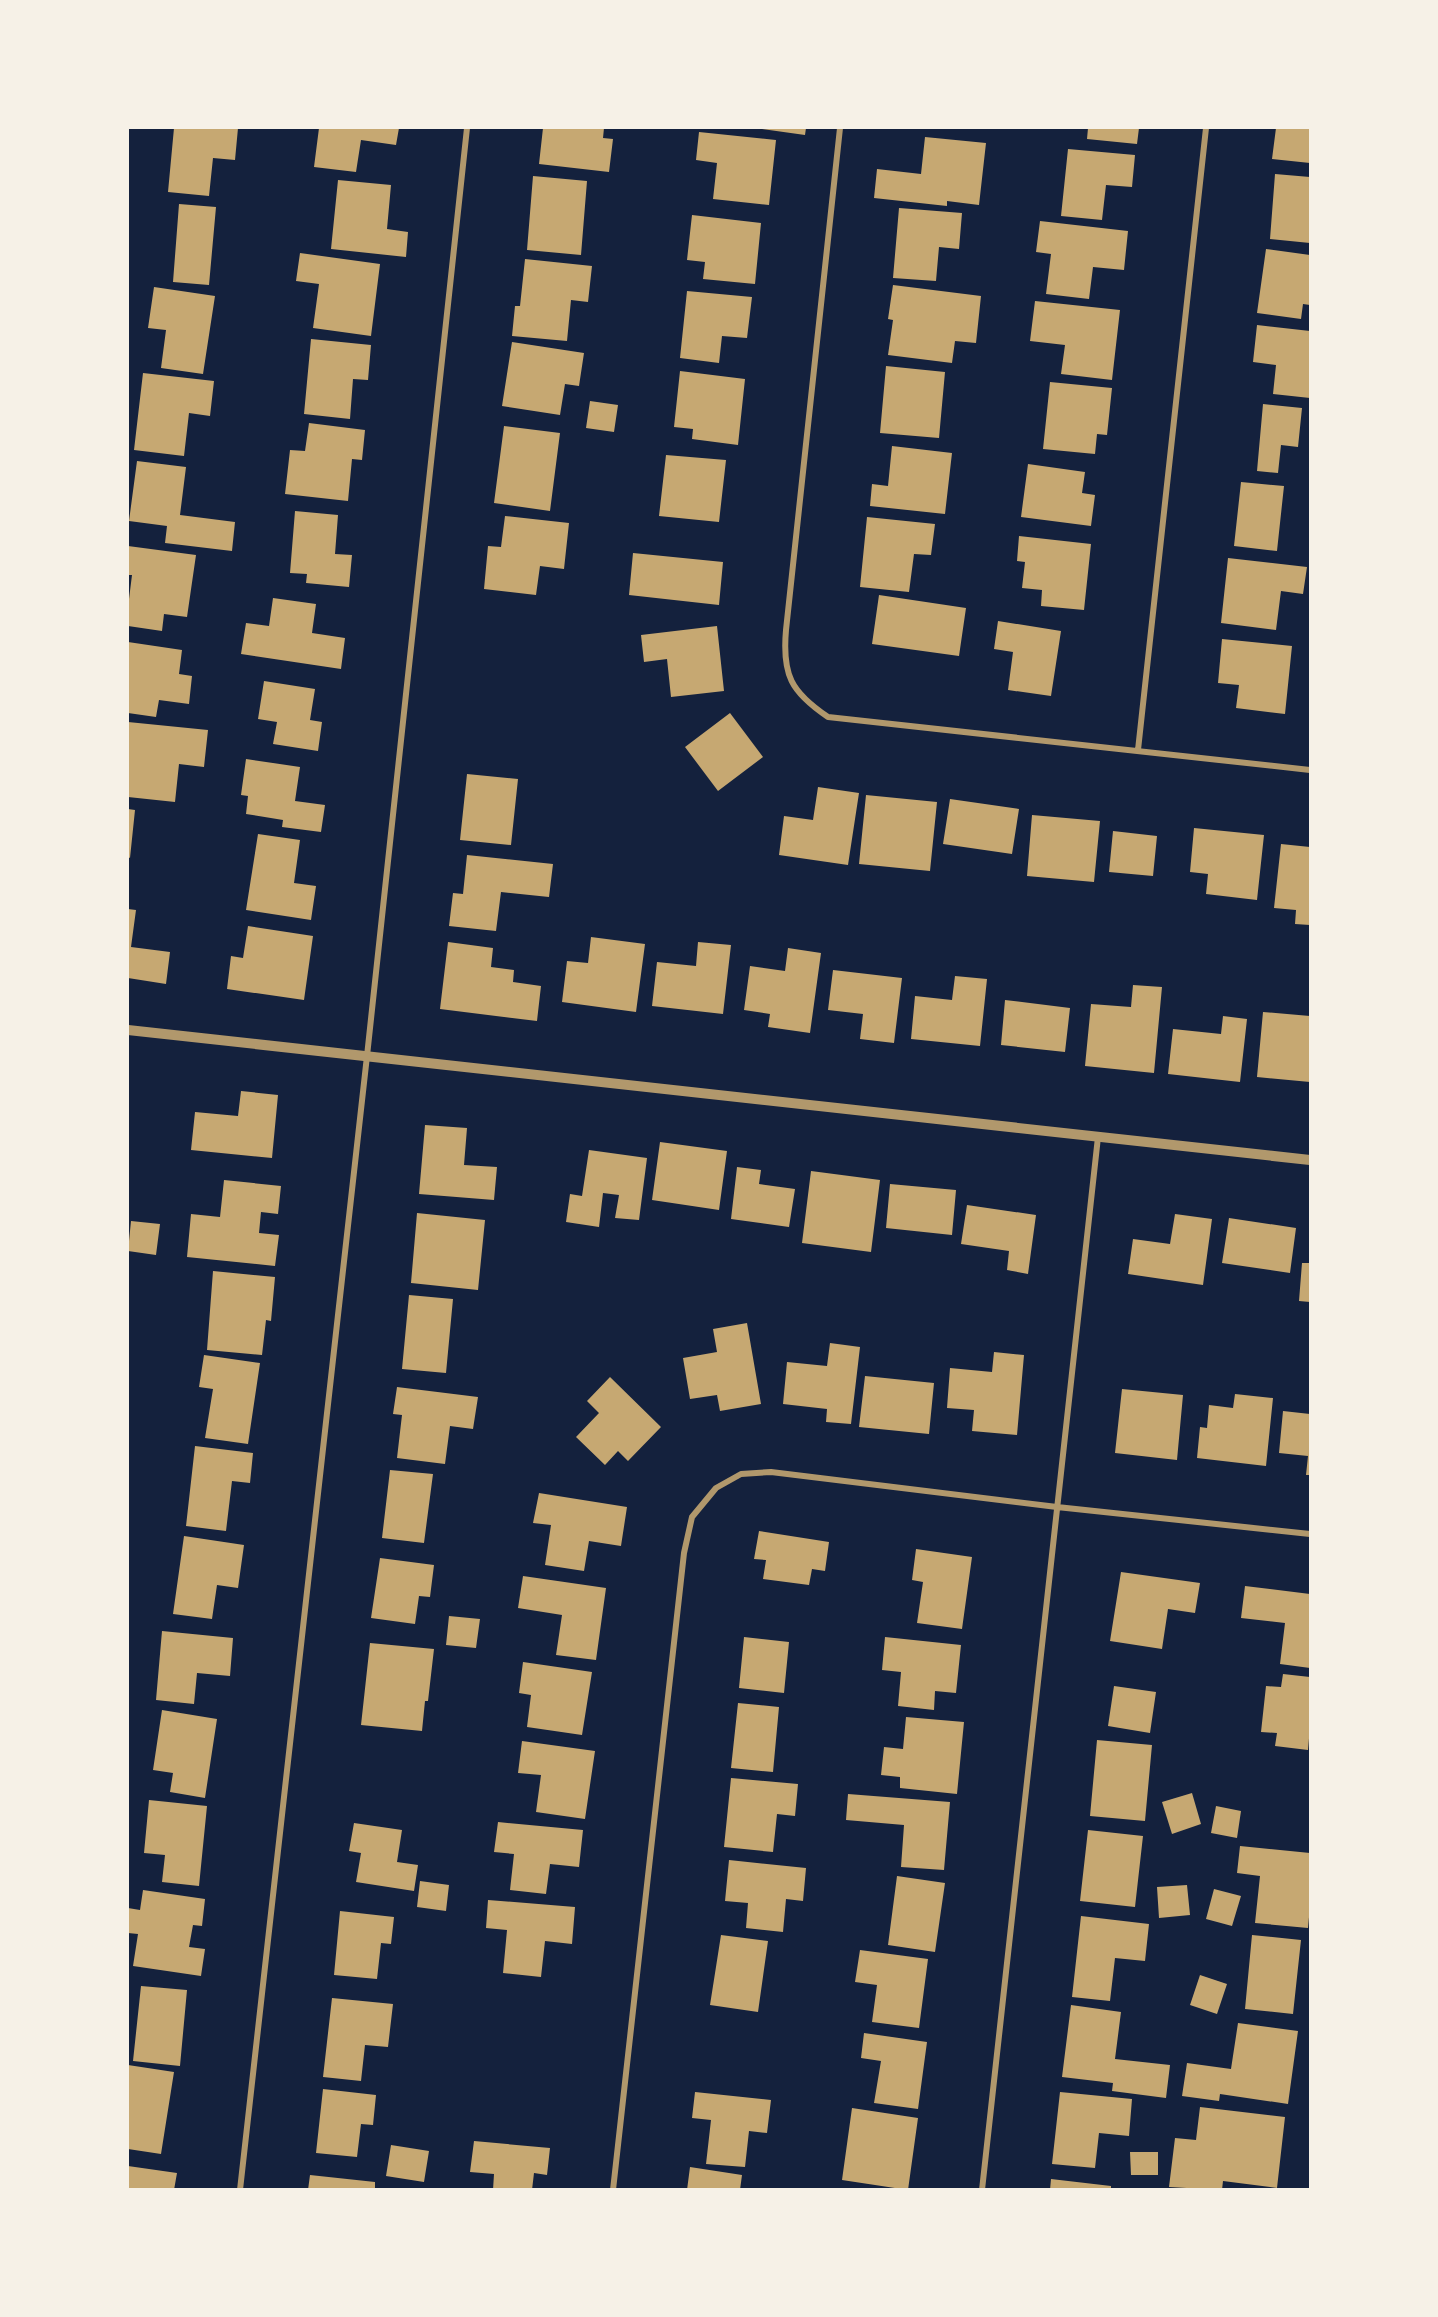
<svg xmlns="http://www.w3.org/2000/svg" width="1438" height="2317" font-family="Commissioner,sans-serif">
	<style>
		.building { fill: #c6a872 }
		.lines { fill: none; stroke-linecap: round; stroke-linejoin: round }
		.minor { stroke: #b1986c; stroke-width: 6 }
		.tertiary { stroke: #b1986c; stroke-width: 10 }
	</style>
	<rect width="100%" height="100%" fill="#14213d"/>
	<path class="building" d="M174 128H238L235 160 213 158 209 196 168 192Z
		M319 128H399L396 145 361 140 356 172 314 167Z
		M543 128H604L603 138 613 139 609 172 539 164Z
		M754 128H806L805 135Z
		M1088 128H1139L1137 144 1087 139Z
		M1276 128H1310V163L1272 159Z
		M699 132 776 140 769 205 713 199 717 163 696 160Z
		M925 137 986 143 979 205 947 201V206L874 198 877 169 921 174Z
		M1068 149 1135 155 1132 187 1106 185 1102 220 1061 216Z
		M1275 174 1310 177V243L1270 239Z
		M533 176 587 181 581 255 527 250Z
		M338 180 391 185 387 229 408 232 406 257 331 249Z
		M179 204 216 207 209 285 173 282Z
		M899 208 962 213 959 249 939 247 936 281 893 278Z
		M692 215 761 223 755 284 703 279 705 262 687 260Z
		M1040 221 1128 231 1124 270 1093 267 1089 299 1046 294 1051 254 1036 252Z
		M1266 249 1310 255V305L1303 304 1301 319 1257 313Z
		M300 253 380 264 371 336 313 328 319 284 296 281Z
		M525 259 592 266 588 302 571 300 567 341 512 336 515 306H520Z
		M893 285 981 296 976 343 955 341 952 363 888 355 893 320 888 319Z
		M154 287 215 296 203 374 161 368 166 330 148 328Z
		M687 291 752 297 747 338 722 336 719 363 680 358Z
		M1035 301 1120 310 1112 380 1061 374 1065 345 1030 341Z
		M1257 325 1310 331V398L1273 394 1276 365 1253 362Z
		M311 339 371 345 368 380 353 379 350 419 304 414Z
		M512 342 584 353 579 386 565 384 560 415 502 406Z
		M886 366 945 372 939 438 880 433Z
		M680 371 745 379 738 445 692 439 693 429 674 427Z
		M143 373 214 381 210 416 189 413 184 456 134 450Z
		M1050 382 1112 388 1107 435 1097 434 1095 454 1043 449Z
		M590 401 618 405 614 432 586 428Z
		M1263 404 1302 408 1298 447 1281 445 1278 473 1257 471Z
		M309 423 365 430 362 460 352 459 348 501 285 494 290 450 305 451Z
		M504 426 560 433 550 511 494 503Z
		M892 446 952 453 945 514 870 506 872 484 888 486Z
		M666 455 726 460 719 522 659 516Z
		M137 461 186 467 180 515 235 522 232 551 165 543 167 526 129 521Z
		M1028 464 1085 472 1082 493 1095 495 1091 526 1021 517Z
		M1241 482 1284 486 1277 551 1234 546Z
		M295 511 338 515 335 554 352 555 349 587 306 583 307 574 290 573Z
		M505 516 569 523 564 569 540 566 536 595 484 589 488 546 501 547Z
		M867 517 935 524 931 555 914 554 909 592 860 587Z
		M1019 536 1091 544 1084 610 1041 606 1042 590 1022 588 1025 562 1017 561Z
		M128 546 196 555 187 617 164 614 162 631 128 626V607L132 575H128Z
		M633 553 723 562 719 605 629 595Z
		M1228 558 1307 567 1303 594 1281 591 1276 630 1221 623Z
		M879 595 966 608 959 656 872 644Z
		M273 598 316 604 312 633 345 638 341 669 241 654 246 623 269 626Z
		M998 621 1061 631 1051 696 1008 690 1013 652 994 649Z
		M717 626 724 691 671 697 667 659 644 662 641 635Z
		M1222 639 1292 646 1285 714 1236 708 1239 685 1218 683Z
		M128 642 182 650 179 674 192 676 189 704 159 700 156 717 128 713Z
		M264 681 315 689 310 720 322 722 318 751 273 744 277 722 258 719Z
		M730 713 763 757 718 791 685 747Z
		M128 722 208 730 204 767 179 764 175 802 128 797Z
		M246 759 300 767 295 801 325 805 321 832 282 827 283 820 246 814 248 796 241 795Z
		M467 774 518 779 511 845 460 840Z
		M818 787 859 793 848 865 779 855 784 816 813 820Z
		M866 795 937 802 930 871 859 864Z
		M950 799 1019 809 1012 854 943 844Z
		M128 809 135 810 130 858 128 857Z
		M1032 815 1100 821 1094 882 1027 876Z
		M1194 828 1264 835 1257 900 1206 894 1208 874 1190 872Z
		M1113 831 1157 836 1153 876 1109 872Z
		M258 834 300 840 294 883 316 886 311 920 246 910Z
		M1281 844 1310 847V925L1295 924 1296 910 1274 908Z
		M467 855 553 864 549 897 501 892 496 931 449 926 453 893 463 894Z
		M128 909 136 910 131 947 170 952 166 984 128 978Z
		M248 926 313 936 304 1000 227 989 231 956 243 958Z
		M591 937 645 944 636 1012 562 1002 567 961 588 963Z
		M448 942 493 948 491 967 514 970 513 982 541 986 537 1021 440 1009Z
		M698 942 731 945 723 1014 652 1006 657 962 696 966Z
		M788 948 821 953 810 1033 768 1027 770 1014 744 1010 750 966 785 971Z
		M833 970 902 978 894 1043 860 1039 863 1014 828 1010Z
		M955 976 987 979 980 1046 911 1039 915 996 952 1000Z
		M1133 985 1162 987 1154 1073 1085 1066 1091 1004 1131 1007Z
		M1005 1000 1070 1008 1065 1052 1001 1045Z
		M1263 1012 1310 1016V1082L1257 1077Z
		M1223 1016 1247 1019 1240 1082 1168 1074 1173 1029 1221 1034Z
		M241 1091 278 1095 272 1158 191 1150 195 1112 238 1116Z
		M425 1125 467 1128 464 1165 497 1167 494 1200 419 1194Z
		M660 1142 727 1151 719 1210 652 1200Z
		M589 1150 647 1158 639 1220 615 1218 619 1195 603 1193 599 1227 566 1222 570 1194 582 1196Z
		M737 1167 761 1170 759 1184 795 1189 789 1227 731 1219Z
		M811 1171 880 1180 871 1252 802 1243Z
		M224 1180 281 1186 278 1214 261 1212 259 1233 279 1235 275 1266 187 1257 191 1214 220 1217Z
		M890 1184 956 1190 952 1235 886 1228Z
		M967 1205 1036 1215 1028 1274 1007 1270 1009 1251 961 1244Z
		M417 1213 485 1220 478 1290 411 1283Z
		M1175 1214 1212 1219 1203 1285 1128 1274 1133 1239 1170 1244Z
		M1229 1218 1296 1228 1290 1273 1222 1263Z
		M131 1221 160 1224 156 1255 128 1251Z
		M1302 1263H1310V1302L1299 1301Z
		M213 1271 275 1277 271 1321 266 1320 262 1355 207 1350Z
		M409 1295 453 1299 446 1373 402 1369Z
		M747 1323 761 1404 720 1411 717 1395 690 1399 683 1358 717 1352 713 1329Z
		M830 1343 860 1347 851 1424 826 1422 827 1409 783 1404 787 1362 827 1366Z
		M994 1352 1024 1355 1017 1435 972 1431 974 1410 947 1408 950 1368 992 1372Z
		M204 1355 260 1363 248 1444 205 1438 213 1389 199 1387Z
		M865 1376 934 1383 929 1434 859 1427Z
		M610 1377 661 1427 628 1461 618 1451 605 1465 576 1437 599 1413 587 1401Z
		M397 1387 478 1397 473 1429 450 1426 445 1464 397 1458 402 1415 393 1414Z
		M1122 1389 1183 1395 1177 1460 1115 1453Z
		M1235 1394 1273 1398 1266 1466 1197 1458 1200 1427 1207 1428 1209 1405 1233 1408Z
		M1283 1411 1310 1414V1475H1306L1308 1456 1279 1453Z
		M195 1446 253 1453 250 1483 232 1481 226 1531 186 1526Z
		M390 1470 433 1474 424 1543 382 1538Z
		M539 1493 627 1507 621 1546 589 1541 584 1571 545 1565 551 1525 533 1523Z
		M759 1531 829 1542 825 1571 812 1569 809 1585 763 1579 766 1560 754 1559Z
		M184 1536 244 1545 238 1588 217 1585 212 1619 173 1614Z
		M916 1549 972 1557 962 1629 917 1623 923 1582 912 1580Z
		M380 1558 434 1565 430 1597 419 1596 415 1624 371 1618Z
		M1121 1572 1200 1583 1195 1613 1168 1609 1162 1649 1110 1641Z
		M523 1576 606 1588 596 1660 556 1655 562 1615 518 1608Z
		M1245 1586 1310 1594V1668L1280 1664 1285 1623 1241 1618Z
		M449 1616 480 1619 476 1648 446 1645Z
		M162 1631 233 1638 230 1676 197 1673 194 1704 156 1700Z
		M744 1637 789 1642 784 1693 739 1688Z
		M885 1637 961 1645 956 1693 935 1691 934 1710 898 1706 901 1672 882 1670Z
		M370 1643 434 1649 428 1701H425L422 1731 361 1725Z
		M523 1662 592 1672 582 1735 527 1727 531 1695 519 1693Z
		M1283 1674 1310 1677V1727L1308 1750 1275 1746 1277 1733 1261 1732 1266 1686 1281 1687Z
		M1114 1686 1156 1692 1150 1733 1108 1726Z
		M738 1703 779 1707 773 1772 731 1768Z
		M162 1710 217 1719 205 1798 170 1792 173 1773 153 1770Z
		M906 1717 964 1722 957 1794 900 1788V1777L881 1775 884 1747 903 1749Z
		M1097 1740 1152 1745 1145 1821 1090 1816Z
		M522 1741 595 1751 585 1819 536 1812 541 1775 518 1773Z
		M731 1778 798 1784 795 1816 777 1814 773 1852 724 1847Z
		M1192 1793 1201 1824 1172 1834 1162 1802Z
		M848 1794 950 1802 944 1870 901 1867 904 1825 846 1820Z
		M149 1800 207 1806 199 1886 162 1882 165 1855 144 1853Z
		M1216 1806 1241 1811 1237 1838 1211 1833Z
		M498 1822 583 1830 579 1867 550 1864 546 1894 510 1890 514 1854 494 1852Z
		M354 1823 402 1830 397 1862 418 1865 414 1891 356 1882 361 1853 349 1851Z
		M1088 1830 1143 1836 1135 1907 1080 1901Z
		M1240 1846 1310 1853V1906L1308 1928 1255 1923 1260 1876 1237 1873Z
		M729 1860 806 1868 803 1901 786 1899 783 1932 746 1928 748 1903 725 1901Z
		M897 1876 945 1883 935 1952 888 1945Z
		M420 1881 449 1885 446 1911 417 1907Z
		M1187 1885 1190 1915 1159 1918 1157 1887Z
		M1214 1889 1241 1896 1232 1926 1206 1919Z
		M143 1890 205 1899 202 1926 193 1925 189 1947 205 1949 201 1976 133 1966 138 1934 128 1933V1908L140 1910Z
		M488 1900 575 1907 572 1944 545 1941 541 1977 503 1973 507 1930 486 1928Z
		M340 1911 394 1917 391 1944 381 1943 377 1979 334 1975Z
		M1081 1916 1149 1924 1145 1961 1115 1958 1110 2001 1072 1997Z
		M721 1935 768 1941 758 2012 710 2005Z
		M1252 1935 1301 1940 1293 2014 1245 2009Z
		M860 1950 928 1959 919 2028 872 2022 877 1985 855 1982Z
		M1200 1975 1227 1984 1217 2014 1190 2005Z
		M141 1986 187 1990 180 2066 133 2061Z
		M332 1998 393 2004 388 2047 365 2045 361 2081 323 2077Z
		M1071 2005 1121 2012 1115 2059 1170 2065 1166 2098 1112 2091 1113 2083 1062 2077Z
		M1238 2023 1298 2031 1288 2104 1220 2094 1219 2101 1182 2096 1187 2063 1231 2069Z
		M864 2033 927 2042 918 2109 874 2103 881 2061 861 2058Z
		M128 2065 174 2072 161 2154 128 2149Z
		M323 2089 376 2095 373 2125 361 2124 357 2157 316 2153Z
		M695 2092 771 2100 767 2133 749 2131 745 2167 706 2164 711 2120 692 2118Z
		M1060 2092 1132 2099 1129 2136 1099 2133 1095 2168 1052 2164Z
		M1200 2107 1285 2117 1277 2188 1223 2181 1222 2190 1169 2187 1175 2138 1196 2140Z
		M852 2108 918 2118 908 2190 842 2180Z
		M474 2141 550 2148 547 2175 534 2173 532 2190H493L494 2174 470 2172Z
		M391 2145 429 2151 424 2182 386 2176Z
		M1130 2152H1158V2175H1131Z
		M128 2166 177 2173 174 2190H128Z
		M690 2167 742 2175 740 2190H687Z
		M310 2175 375 2182V2190H308Z
		M1051 2179 1111 2186V2190H1050Z"/>
	<g class="lines">
		<path class="minor" d="M840 128 786 630C782 675 791 692 828 717L1310 770
			M1138 750 1206 128
			M240 2190 367 1056 467 128
			M613 2190 684 1553 692 1517 716 1488 741 1474 771 1472 1057 1507 1310 1534
			M982 2190 1098 1137"/>
		<path class="tertiary" d="M128 1030 1310 1160"/>
	</g>
	<rect width="1438" height="2317" fill="none" stroke="#f6f1e7" stroke-width="258"/>
</svg>
